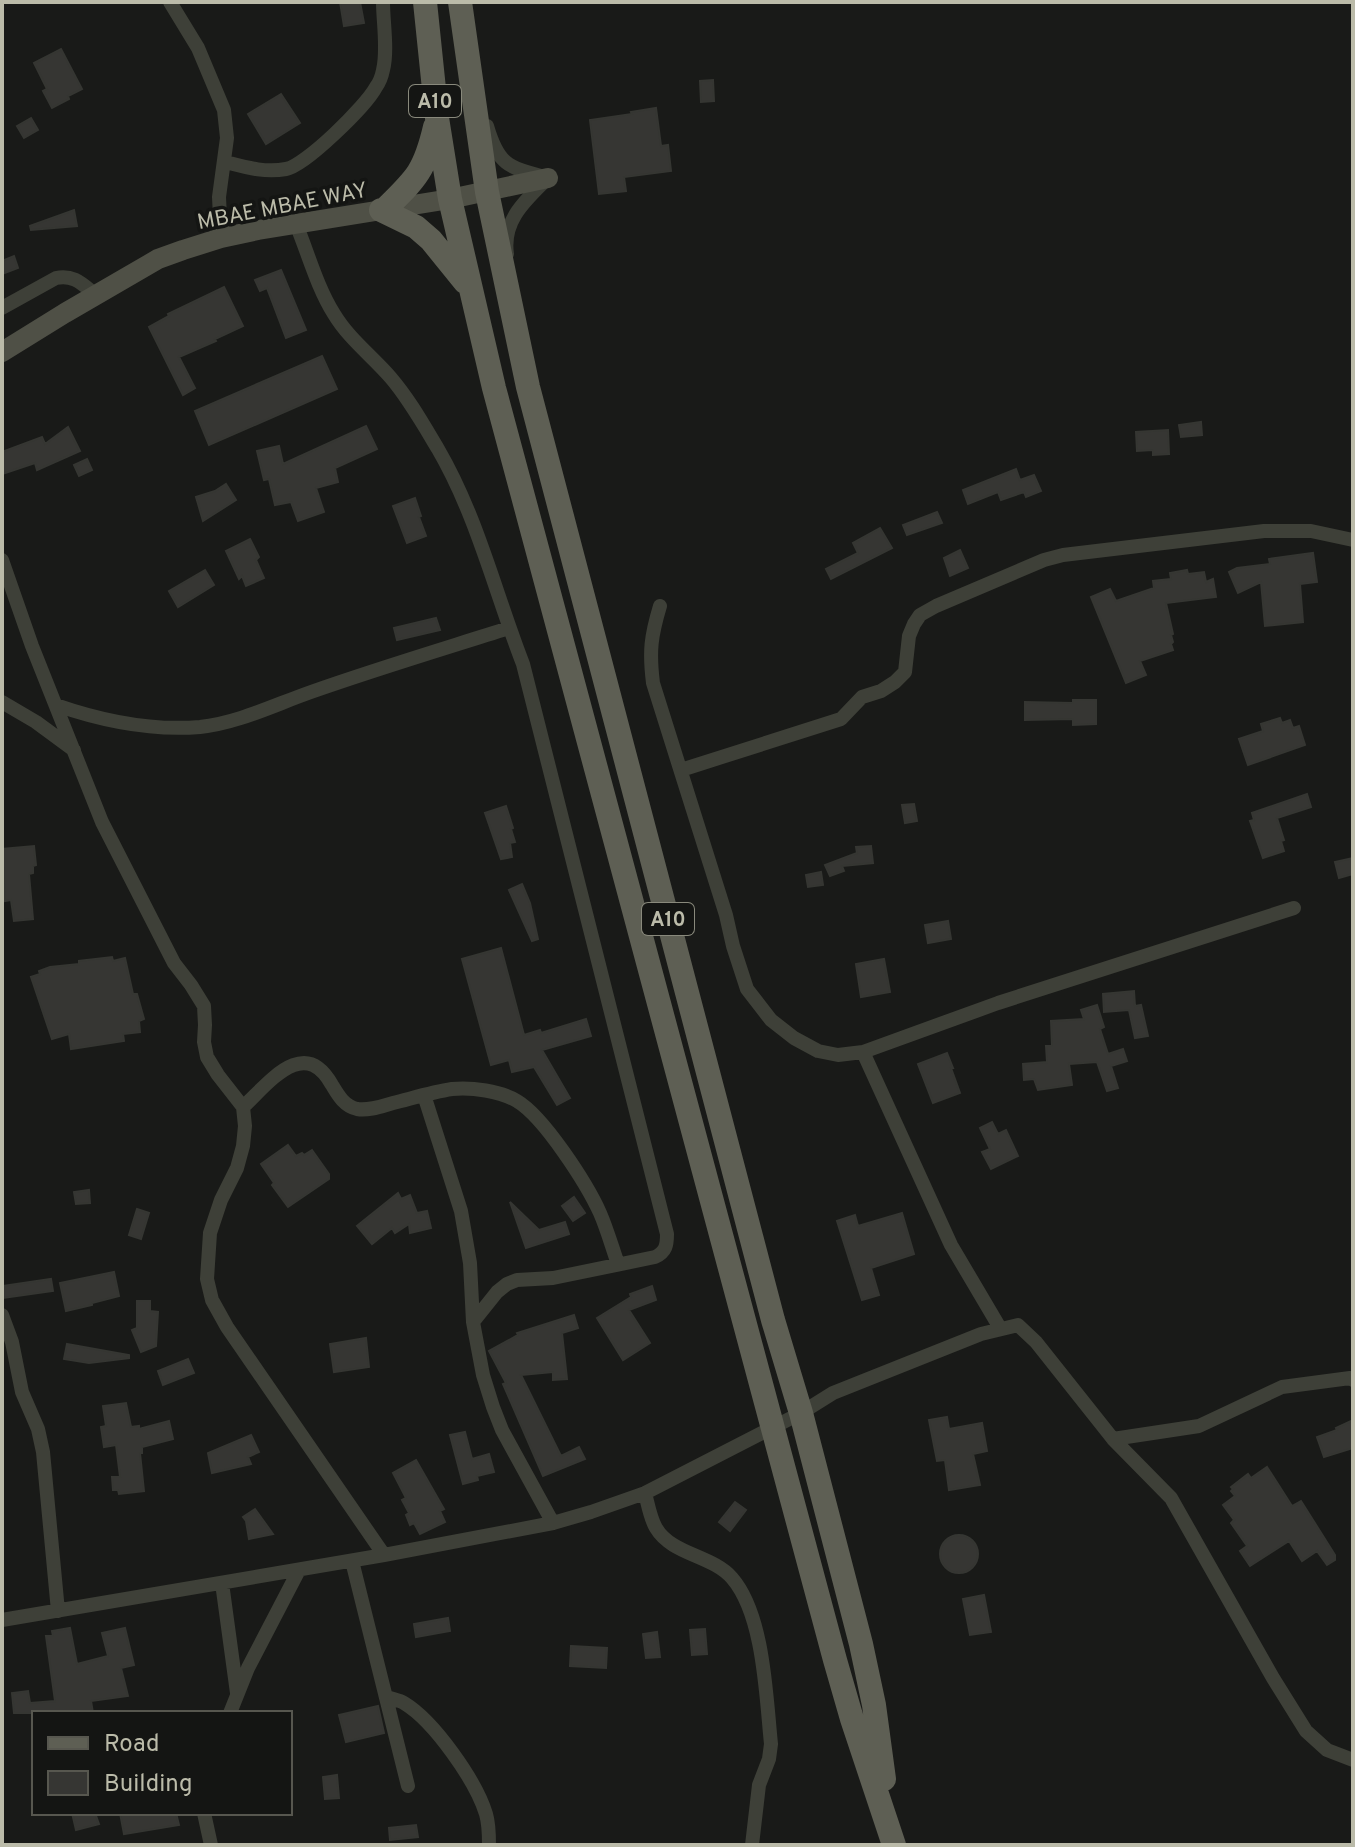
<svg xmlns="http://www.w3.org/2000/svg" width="1355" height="1847" font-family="Overpass,sans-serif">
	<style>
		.building { fill: #363633; stroke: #353632; stroke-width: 2 }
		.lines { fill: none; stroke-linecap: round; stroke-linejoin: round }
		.street { stroke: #3e4038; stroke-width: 14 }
		.secondary { stroke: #4f5046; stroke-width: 20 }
		.primary { stroke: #5e5f54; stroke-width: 24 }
		.labels { text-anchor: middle; stroke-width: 7; stroke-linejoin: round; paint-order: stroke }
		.shield { fill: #141513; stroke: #89897c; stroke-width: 2 }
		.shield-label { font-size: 20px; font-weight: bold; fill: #bbbba9 }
		.street-label { font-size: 22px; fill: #bbbba9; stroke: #141513 }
	</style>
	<rect width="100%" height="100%" fill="#191a18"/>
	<path class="building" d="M340 2H360L364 23 344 26Z
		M61 49 82 89 68 96 69 99 52 108 43 91 47 89 34 63Z
		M713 80 714 101 701 102 700 81Z
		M281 94 300 123 266 144 248 114Z
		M656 108 661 146 668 145 671 171 624 177 626 191 599 194 590 120 632 114 631 112Z
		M31 118 38 130 24 138 17 126Z
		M74 210 77 226 31 230 30 226Z
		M14 256 18 268 2 274V261Z
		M281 270 306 330 286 338 267 288 260 291 255 280Z
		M224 287 243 326 215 339 216 341 179 357 195 388 183 395 149 327 169 316 168 314Z
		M322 356 337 389 209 445 195 411Z
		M1201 422 1202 435 1181 437 1179 425Z
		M366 426 377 449 335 468 338 482 316 488 324 512 298 521 291 502 275 505 269 479 264 480 257 451 279 446 283 464Z
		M68 427 80 451 37 470 35 463 2 474V452L42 437 45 444Z
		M1168 430 1169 454 1153 455V450L1137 451 1136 432Z
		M87 459 92 470 79 476 74 465Z
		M1016 469 1020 480 1034 475 1041 491 1026 497 1024 492 1001 500 998 492 968 504 963 490Z
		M226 484 236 500 203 521 196 497 215 491Z
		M415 498 421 516 419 517 426 536 407 543 393 506Z
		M937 512 942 523 907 535 903 525Z
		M880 528 892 548 831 579 826 569 858 553 853 543Z
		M250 539 259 557 256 560 264 578 246 586 242 576 239 579 226 551Z
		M960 550 968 568 950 576 944 558Z
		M1313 553 1317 582 1300 584 1303 622 1265 626 1261 582 1238 593 1229 572 1237 568 1270 564 1269 559Z
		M205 570 214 585 178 607 169 591Z
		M1187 570 1188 574 1204 572 1206 582 1213 579 1216 597 1166 603 1173 634 1171 635 1173 642 1171 644 1173 650 1140 661 1146 675 1126 683 1091 597 1110 589 1116 601 1154 588 1153 581 1171 579 1170 573Z
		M436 618 440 630 397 640 394 628Z
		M1073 700H1096V724L1073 725V719L1025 720V702L1073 703Z
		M1280 718 1282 723 1290 720 1293 728 1299 726 1305 745 1248 765 1239 739 1263 731 1261 724Z
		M1307 794 1311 807 1277 818 1284 840 1281 841 1284 851 1263 858 1250 821 1254 820 1252 813Z
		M914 804 917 821 905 823 902 805Z
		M506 806 513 828 511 829 515 842 510 843 512 857 501 859 485 813Z
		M34 846 36 865 33 866V873L29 874 33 919 14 921 11 900 5 901 2 849Z
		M871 846 873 863 842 866 844 871 830 876 825 865 857 853 856 847Z
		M1353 858V874L1339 878 1335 862Z
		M821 872 823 885 808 887 806 875Z
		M522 884 530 903 538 939 532 941 509 890Z
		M948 921 951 939 928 943 925 925Z
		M501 948 524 1035 540 1030 541 1033 586 1019 591 1036 542 1050 570 1098 557 1105 534 1067 512 1072 509 1060 491 1065 462 959Z
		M112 957 113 961 125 958 133 994H137L144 1019 139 1021 140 1032 123 1034 124 1041 71 1049 69 1034 52 1039 31 977 40 974 39 971 50 967 79 964V961Z
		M884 959 890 992 861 997 856 964Z
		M1134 991 1135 1006 1141 1005 1148 1036 1135 1038 1129 1010 1104 1012 1103 994Z
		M1097 1005 1104 1027 1100 1029 1108 1054 1123 1049 1127 1061 1111 1066 1118 1088 1107 1091 1097 1062 1069 1064 1072 1085 1038 1090 1034 1079 1024 1080 1023 1064 1047 1062 1046 1046H1052L1051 1021 1084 1019 1081 1010Z
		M947 1053 953 1068H951L960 1093 933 1103 918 1064Z
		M992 1122 998 1134 1006 1130 1018 1156 991 1169 982 1152 990 1149 980 1128Z
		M288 1145 296 1156 302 1153 304 1155 312 1150 329 1174V1179L288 1207 272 1185 274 1183 261 1164Z
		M89 1190 90 1203 76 1204 74 1192Z
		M398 1193 401 1199 410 1195 417 1213 427 1211 431 1228 410 1233 409 1224 395 1233 392 1228 372 1244 357 1226Z
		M574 1197 585 1213 573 1221 562 1206Z
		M510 1202 539 1230 565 1222 569 1234 526 1248Z
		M137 1209 149 1213 141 1239 129 1235Z
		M902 1213 914 1254 871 1268 879 1295 862 1300 837 1221 855 1215 858 1226Z
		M114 1272 119 1296 92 1303V1305L66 1311 60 1283Z
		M51 1279 53 1291 2 1298V1286Z
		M652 1286 656 1300 629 1310 650 1343 623 1360 597 1318 631 1297 630 1294Z
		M137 1301H150V1311L158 1312 156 1346 141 1352 132 1330 137 1328Z
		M574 1315 578 1328 562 1333 567 1379 553 1380V1372L521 1375 561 1456 579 1447 585 1459 543 1476 503 1384 506 1383 489 1351 518 1335 517 1333Z
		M366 1338 369 1367 334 1372 330 1344Z
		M67 1344 129 1355V1358L89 1363 64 1359Z
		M188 1359 194 1373 163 1385 158 1371Z
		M126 1403 131 1427 139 1426V1429L169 1421 173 1439 142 1447V1453H140L144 1491 119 1494 118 1490H113L112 1477H120L116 1445 104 1447 101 1427 106 1426 103 1406Z
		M947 1417 949 1429 982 1423 987 1451 973 1454 980 1485 949 1490 945 1460 937 1461 929 1420Z
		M1353 1420V1448L1324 1457 1317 1437 1337 1430 1336 1428Z
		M465 1432 472 1459 489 1454 494 1472 477 1476 478 1480 463 1484 450 1435Z
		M251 1435 259 1452 248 1457 251 1464 212 1473 208 1453Z
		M416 1460 444 1509 440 1511 445 1522 420 1534 414 1523 410 1525 406 1515 409 1513 402 1500 406 1498 393 1473Z
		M1267 1467 1292 1506 1301 1501 1335 1555V1560L1327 1565 1317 1551 1302 1561 1289 1541 1250 1566 1240 1551 1247 1546 1231 1523 1234 1520 1223 1505 1235 1496 1231 1491 1233 1489 1231 1487 1248 1474 1251 1478Z
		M735 1502 746 1510 730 1531 719 1522Z
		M255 1509 273 1534 249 1539 246 1521 243 1517Z
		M940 1554a19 19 0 1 1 38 0a19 19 0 1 1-38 0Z
		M984 1595 991 1632 970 1635 963 1599Z
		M448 1618 450 1631 416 1637 414 1624Z
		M70 1628 77 1664 108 1656 102 1633 125 1628 134 1665 121 1668 128 1696 91 1701 93 1713H14L12 1693 28 1691 30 1703 55 1701 46 1636H53L52 1631Z
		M705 1629 707 1654 692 1655 690 1630Z
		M657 1632 660 1657 646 1658 643 1634Z
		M571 1646 607 1648 606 1668 570 1666Z
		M378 1706 384 1733 346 1742 339 1715Z
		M337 1775 339 1798 325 1799 323 1777Z
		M72 1813H95L99 1824 76 1830Z
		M120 1813H176L179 1825 124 1834Z
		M416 1825 418 1837 390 1840 389 1828Z"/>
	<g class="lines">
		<path class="street" d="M170 2 198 48 224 110 227 138 219 197 221 238
			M487 126C498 164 507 167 544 177
			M225 162C245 167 264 173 286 169 305 166 366 106 376 87 379 83 382 75 383 70 388 50 383 22 383 2
			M296 224C308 253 317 287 334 314 349 339 372 356 391 378 409 399 423 424 438 449 477 516 495 592 523 664L667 1234C667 1245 666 1252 655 1257L553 1278 517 1280 507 1284 497 1292 473 1322
			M507 254C502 220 526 200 548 178
			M2 308 56 278C74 274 83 285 96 295
			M2 560 32 646 102 822 174 963 191 985 204 1006 205 1025 204 1042 207 1057 218 1075 243 1107 245 1126 243 1146 237 1168 221 1200 210 1233 207 1279 212 1300 227 1327 384 1555
			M660 606C651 636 649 651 653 683L726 915 733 946 747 989 771 1020 794 1038 818 1051 838 1055 863 1052 998 1003 1294 908
			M2 702 36 722 74 750
			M56 705C102 721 151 731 200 727 238 723 274 705 311 692 376 669 443 649 509 628
			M681 770 841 719 862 697 881 691 895 682 905 672 909 636 914 624 920 615 936 606 1044 560 1063 555 1264 531H1311L1353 540
			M863 1052 951 1245 1000 1328
			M424 1095 461 1211 470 1263 473 1322 483 1375 493 1407 502 1430 553 1523
			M243 1107C269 1083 304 1035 332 1085 338 1095 344 1106 357 1109 369 1111 382 1106 393 1103 413 1098 432 1092 452 1089 472 1087 500 1091 517 1101 544 1117 587 1184 600 1213 607 1229 612 1247 618 1264
			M2 1315 12 1342 22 1392 38 1429 43 1452 58 1611
			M1113 1439 1199 1426 1282 1387 1350 1378 1353 1380
			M645 1493C648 1504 650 1518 656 1528 672 1555 712 1555 732 1578 764 1615 766 1696 771 1744L769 1759 759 1785 752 1845
			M352 1561 408 1786
			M222 1583 237 1693
			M2 1620 384 1555 553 1523 591 1512 645 1493 801 1413 833 1393 981 1334 1018 1325 1036 1342 1113 1439 1171 1498 1273 1678 1306 1731 1327 1750 1353 1760
			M387 1697C392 1699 399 1700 404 1703 434 1721 476 1781 486 1814 489 1824 489 1834 489 1845
			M230 1713 248 1668 299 1570
			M204 1813 211 1845"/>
		<path class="secondary" d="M2 352 65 313 158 259 183 250 221 238 258 230 450 199 548 178"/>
		<path class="primary" d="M425 2 437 118 450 199 494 388 835 1660 852 1719 894 1845
			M460 2 487 192 528 387 773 1320 801 1413 861 1644 874 1705 884 1779
			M386 208C417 178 425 170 435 127
			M381 210 416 227 431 240 465 282"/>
	</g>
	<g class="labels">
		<g class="shield">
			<rect x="409" y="85" width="52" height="32" rx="6"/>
			<rect x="642" y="903" width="52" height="32" rx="6"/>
		</g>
		<g class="shield-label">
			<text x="435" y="108">A10</text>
			<text x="668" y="926">A10</text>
		</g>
		<g class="street-label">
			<text transform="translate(282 205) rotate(-11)" y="8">MBAE MBAE WAY</text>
		</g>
	</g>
	<rect width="1355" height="1847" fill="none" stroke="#bbbba9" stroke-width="8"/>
	<rect x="32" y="1711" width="260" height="104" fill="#141513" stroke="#57574f" stroke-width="2"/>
	<rect x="48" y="1737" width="40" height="12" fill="#5e5f54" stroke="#57574f" stroke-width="2"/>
	<text x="104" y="1751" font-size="24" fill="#bbbba9">Road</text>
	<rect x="48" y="1771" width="40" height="24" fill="#363633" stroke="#57574f" stroke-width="2"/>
	<text x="104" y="1791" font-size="24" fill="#bbbba9">Building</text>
</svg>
